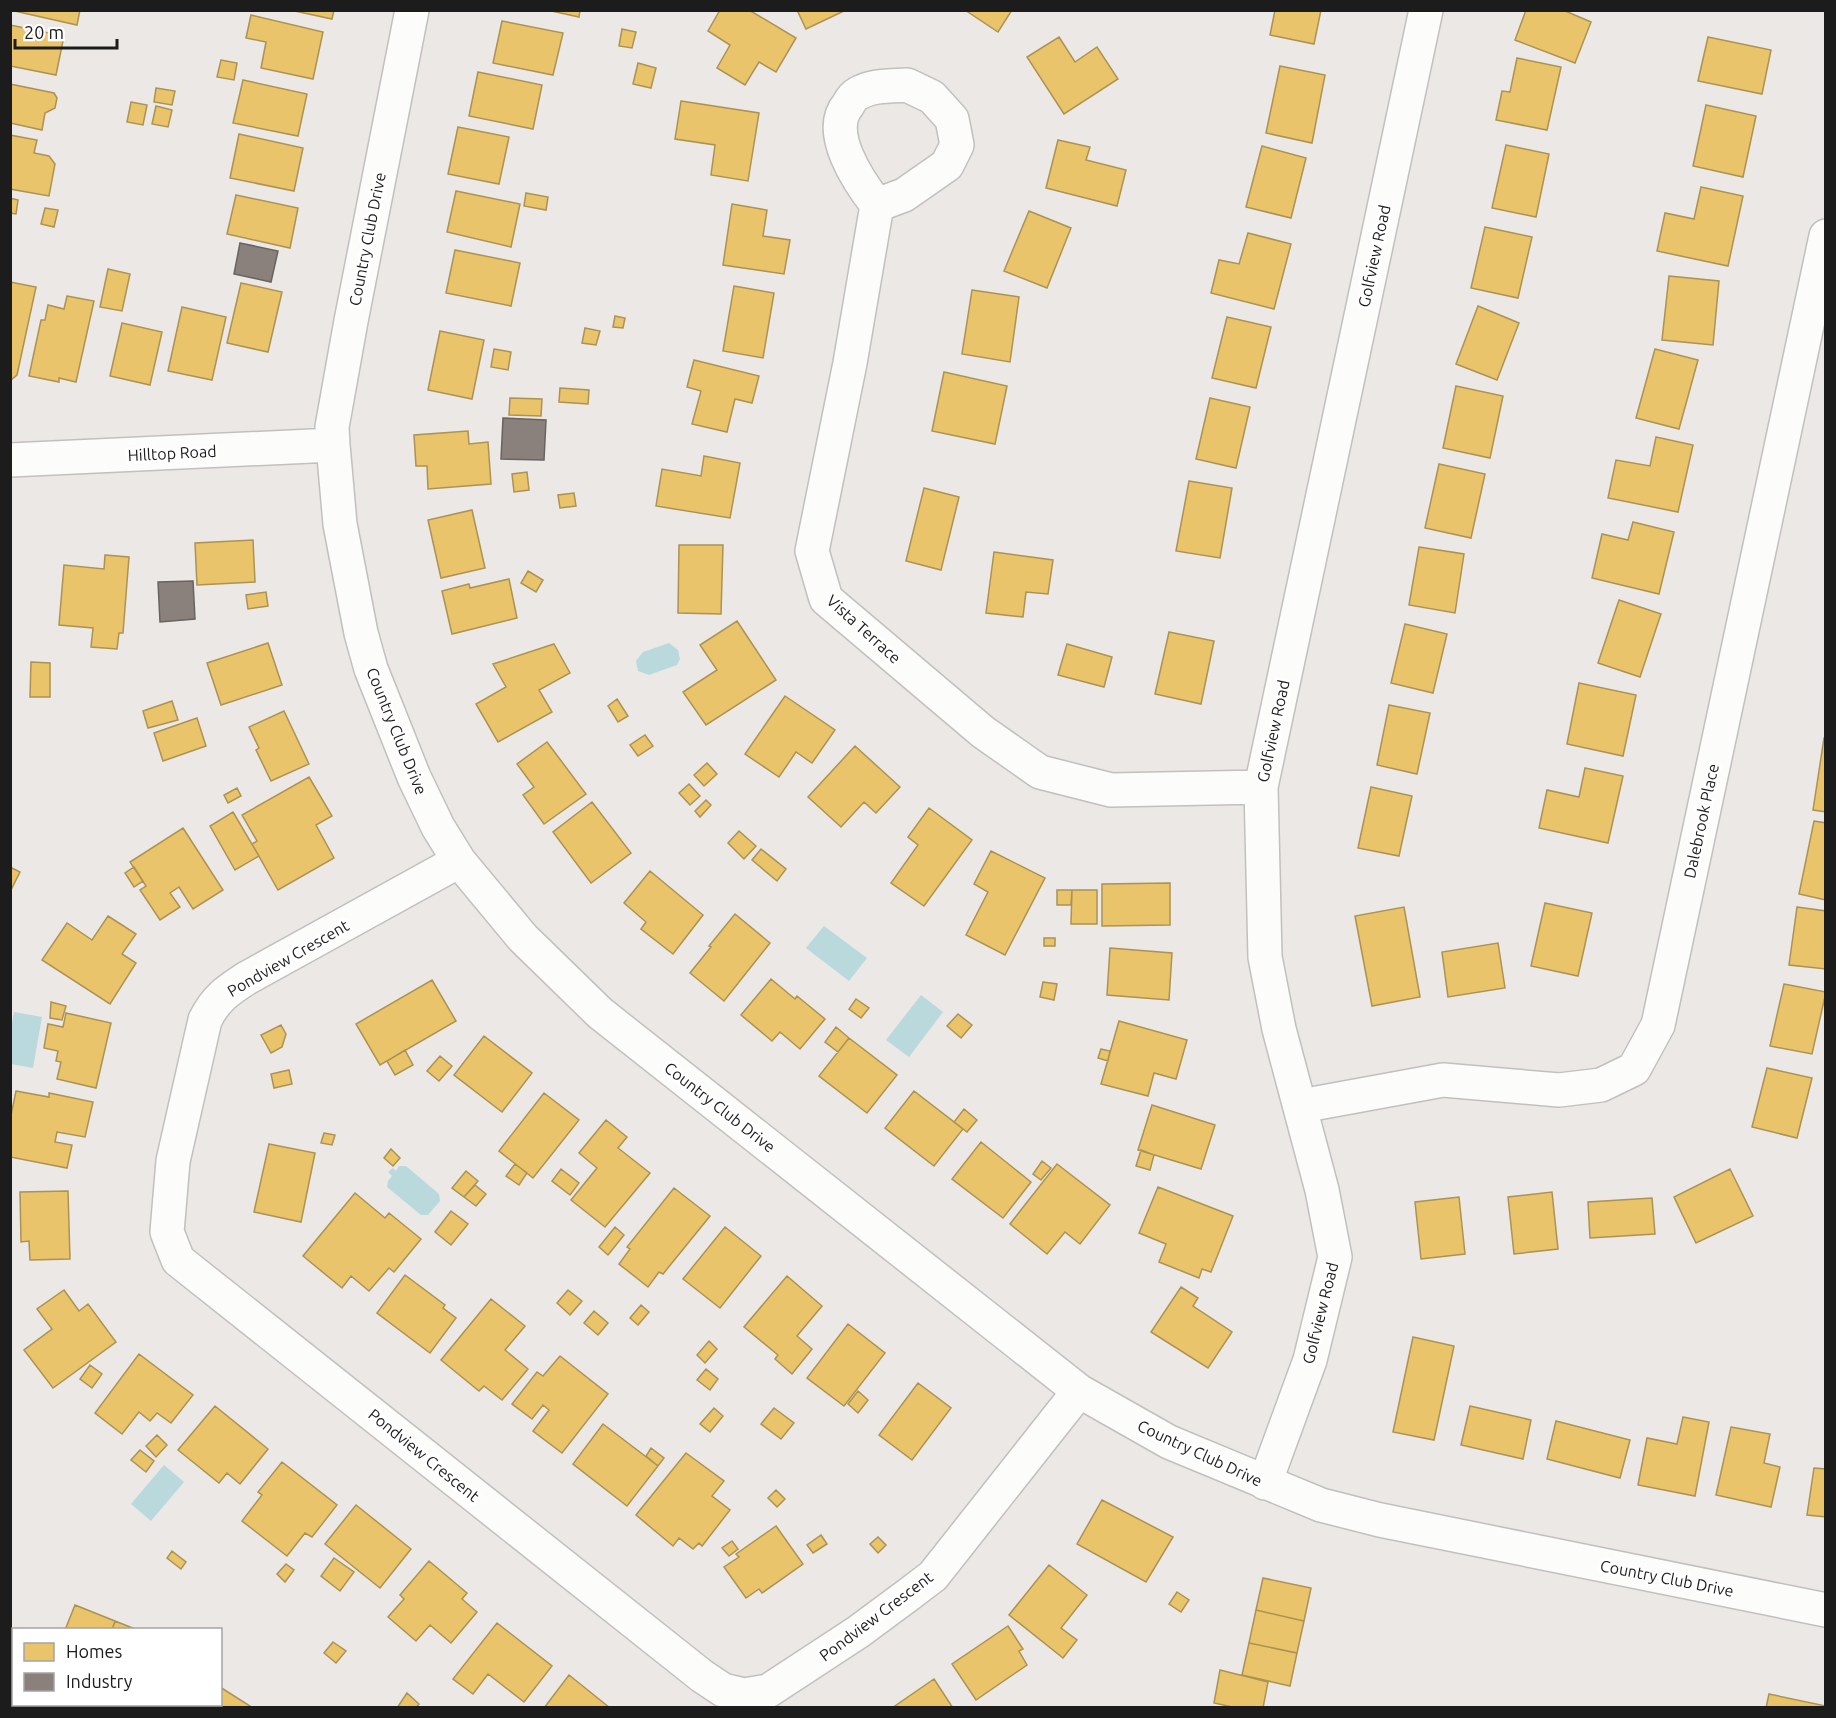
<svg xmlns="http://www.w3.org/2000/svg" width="1836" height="1718" font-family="Ubuntu,sans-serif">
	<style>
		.water { fill: #bad9dd }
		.homes { fill: #e9c46a; stroke: #ac9253; stroke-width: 1.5 }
		.industry { fill: #8a817c; stroke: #69635f; stroke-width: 1.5 }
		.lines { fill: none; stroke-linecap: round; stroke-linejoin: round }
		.street-casing { stroke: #c2c0bf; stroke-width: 36 }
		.street { stroke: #fcfcfb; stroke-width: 33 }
		.labels { text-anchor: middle; stroke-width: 6; stroke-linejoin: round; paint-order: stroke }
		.street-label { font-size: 16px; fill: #1c1c1c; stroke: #fff }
	</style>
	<rect width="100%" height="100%" fill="#ebe8e5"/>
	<path class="water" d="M669 643 678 650 680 659 677 665 649 675 638 671 636 661 643 652Z
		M824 926 867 958 849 981 806 948Z
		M921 995 943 1012 909 1057 886 1040Z
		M14 1012 42 1017 33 1068 11 1064V1029Z
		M399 1166H406L439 1194 440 1201 428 1215H421L387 1187 388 1181 392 1176 388 1172 393 1168 396 1171Z
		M164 1465 184 1482 151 1521 131 1504Z"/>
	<path class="homes" d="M10 10H80L77 25Z
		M290 10H334L332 19Z
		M547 10H580L579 17Z
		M720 10H749L796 38 776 72 759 62 745 85 717 68 730 45 708 31Z
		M797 10H846L806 29Z
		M965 10H1012L998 32Z
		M1275 10H1321L1314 44 1270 35Z
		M1526 10H1563L1591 22 1575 63 1515 40Z
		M251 15 323 32 313 79 261 68 266 42 246 38Z
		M502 21 563 33 553 75 493 63Z
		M10 25 64 36 56 75 10 66Z
		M622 29 636 32 632 48 619 46Z
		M1059 37 1075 62 1097 47 1118 79 1064 114 1027 57Z
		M1708 37 1771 50 1762 94 1698 81Z
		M1517 58 1561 67 1547 130 1496 120 1502 91 1510 92Z
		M221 60 237 63 234 80 217 77Z
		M638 63 656 68 651 88 633 84Z
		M1280 66 1325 75 1312 143 1266 133Z
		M478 72 542 85 533 129 469 116Z
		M243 80 307 94 298 136 233 123Z
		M10 84 54 93 57 98 55 108 45 113 42 130 10 123Z
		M156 88 175 91 172 105 154 102Z
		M681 101 759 113 748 181 711 175 715 145 675 139Z
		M131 102 147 105 143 125 127 122Z
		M1706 105 1756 116 1743 177 1693 166Z
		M156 106 172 110 168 127 152 124Z
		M458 127 509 137 499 184 448 174Z
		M239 134 303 148 294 191 230 178Z
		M10 135 37 140 34 153 49 156 55 164 49 196 10 189Z
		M1058 140 1090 147 1086 160 1126 170 1117 206 1046 188Z
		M1506 145 1549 154 1536 217 1492 208Z
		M1262 146 1306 158 1291 218 1246 207Z
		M1701 187 1743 196 1728 266 1657 251 1665 213 1694 219Z
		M456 191 520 204 511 247 447 232Z
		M526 193 548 197 546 210 524 206Z
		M236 195 298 208 290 248 227 234Z
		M10 198 18 200 16 214 10 213Z
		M732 204 767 210 763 236 790 240 784 274 723 265Z
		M45 208 58 210 54 227 41 224Z
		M1029 211 1071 228 1047 288 1004 271Z
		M1485 227 1532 237 1518 298 1471 288Z
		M1248 233 1291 244 1274 309 1211 293 1219 260 1239 264Z
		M455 250 520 263 511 306 446 293Z
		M108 269 130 274 122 311 100 307Z
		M1669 276 1719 281 1713 345 1662 340Z
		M10 282 36 287 17 375 11 380Z
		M241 283 282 292 268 352 227 343Z
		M734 286 774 293 763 358 723 351Z
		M972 290 1019 297 1010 362 962 354Z
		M67 296 94 301 76 382 59 378V382L29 376 41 320H45L48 305 64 309Z
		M1478 306 1519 323 1497 380 1456 364Z
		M182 307 226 317 212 380 168 371Z
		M615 316 625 318 623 328 613 327Z
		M1227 317 1271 327 1256 388 1212 378Z
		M122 323 162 332 150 385 110 376Z
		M585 328 600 331 596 345 582 343Z
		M440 331 484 340 472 399 428 390Z
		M494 349 511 352 508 370 491 367Z
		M1655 349 1698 360 1679 429 1636 418Z
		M694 360 759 376 752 403 735 399 727 432 692 424 701 391 687 387Z
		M944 372 1007 386 995 444 932 431Z
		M1456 386 1503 396 1490 458 1443 448Z
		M560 388 589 390 588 404 559 402Z
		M510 398 542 399 541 416 509 415Z
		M1210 398 1250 407 1236 468 1196 459Z
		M468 431 469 444 488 442 491 484 428 489 427 466H416L414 435Z
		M1656 437 1693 445 1678 512 1608 498 1616 460 1650 466Z
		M704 456 740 463 730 518 656 506 662 469 701 476Z
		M1439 464 1485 474 1471 538 1425 528Z
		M527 472 529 490 514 492 512 474Z
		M1189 481 1232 488 1220 558 1176 551Z
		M924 488 959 497 941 570 906 561Z
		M574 493 576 506 560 508 558 495Z
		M472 510 485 568 441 578 428 520Z
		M1633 522 1674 532 1659 594 1592 578 1602 534 1628 540Z
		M253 540 255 582 197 585 195 543Z
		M679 545H723L721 614 678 613Z
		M1419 547 1464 554 1455 613 1409 605Z
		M994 552 1053 560 1048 594 1026 592 1023 617 986 613Z
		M105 555 129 557 123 633H119L117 649 91 647 93 628 59 625 64 565 104 569Z
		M528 571 543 580 536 592 521 583Z
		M509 579 517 618 452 634 442 591 469 584 470 588Z
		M266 592 268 606 248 609 246 595Z
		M1619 600 1661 614 1640 677 1598 663Z
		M737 621 776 680 706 725 683 692 717 670 700 645Z
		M1405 624 1447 634 1433 693 1391 683Z
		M1169 632 1214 641 1201 704 1155 694Z
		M268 643 282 685 221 705 207 663Z
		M554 644 570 673 539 690 552 712 498 742 476 704 506 687 493 664Z
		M1067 644 1112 657 1104 687 1058 675Z
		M31 662 50 663V697H30Z
		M1579 683 1636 695 1623 756 1567 744Z
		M785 696 835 730 812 763 796 752 779 777 745 754Z
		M617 699 628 716 618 722 608 706Z
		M172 701 178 720 148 728 143 711Z
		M1389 705 1430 713 1417 774 1377 765Z
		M284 711 309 764 271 781 256 750 259 748 249 727Z
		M197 718 206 746 163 761 154 733Z
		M645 735 653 746 638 756 630 745Z
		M1824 738H1826V812L1813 810Z
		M547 742 586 794 544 824 523 795 534 787 517 764Z
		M855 746 900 787 876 813 864 802 841 827 808 797Z
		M707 763 717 774 704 786 694 775Z
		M1585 768 1623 776 1608 843 1539 828 1547 790 1579 797Z
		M309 777 332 816 316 825 334 858 278 890 252 844 257 841 242 815Z
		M689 784 700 796 690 805 679 793Z
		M1371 787 1412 796 1399 856 1358 848Z
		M237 788 241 796 228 803 224 795Z
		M706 800 711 805 700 817 695 811Z
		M592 802 631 853 591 883 553 832Z
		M929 808 972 840 924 906 891 883 918 845 908 837Z
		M233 812 259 856 235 870 210 826Z
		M1814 821 1826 823V900L1799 894Z
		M183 828 223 890 193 909 179 887 170 893 180 907 160 920 140 890 146 886 130 862Z
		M739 831 756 846 744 859 728 843Z
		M761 849 786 869 777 881 752 860Z
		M991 851 1045 878 1005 955 966 935 988 892 974 884Z
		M10 867 20 872 10 892Z
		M134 867 143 881 134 887 125 873Z
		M650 871 703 915 673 954 641 929 646 922 624 903Z
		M1170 883V925L1102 926V884Z
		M1057 890H1072L1071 905H1057Z
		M1072 890H1097V924H1071Z
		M1545 903 1592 913 1578 976 1531 966Z
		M1404 907 1420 997 1372 1006 1355 916Z
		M1797 907 1826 911V969L1789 965Z
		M735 914 770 943 724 1001 690 973 711 947 709 946Z
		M108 916 136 934 122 954 136 963 110 1004 42 960 67 923 92 940Z
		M1044 938H1055V946H1044Z
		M1498 943 1505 988 1448 997 1442 952Z
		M1110 948 1172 953 1169 1000 1107 995Z
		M771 979 795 999 797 996 825 1019 800 1049 780 1032 772 1041 741 1015Z
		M432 980 456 1021 380 1065 356 1024Z
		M1043 982 1057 984 1054 1000 1040 997Z
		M1784 984 1826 992 1812 1054 1770 1046Z
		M856 999 869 1008 861 1018 849 1009Z
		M51 1002 66 1006 62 1020 50 1018Z
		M66 1013 111 1023 96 1088 57 1079 61 1062 56 1061 58 1051 44 1048 48 1024 63 1027Z
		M958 1014 972 1025 961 1038 947 1026Z
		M1119 1021 1187 1040 1176 1079 1154 1073 1148 1096 1101 1084Z
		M281 1025 286 1034 282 1047 271 1053 261 1035Z
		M836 1027 849 1038 838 1052 825 1042Z
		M484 1036 532 1073 502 1112 454 1075Z
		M849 1038 897 1075 867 1113 819 1076Z
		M1101 1049 1110 1051 1108 1061 1098 1058Z
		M405 1050 413 1065 395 1075 387 1061Z
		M440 1056 452 1066 439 1081 427 1071Z
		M1767 1068 1812 1078 1797 1138 1752 1127Z
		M289 1070 292 1084 274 1088 271 1074Z
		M16 1091 49 1097V1093L93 1102 85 1137 57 1132 55 1142 72 1145 67 1168 10 1157V1120Z
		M914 1091 963 1129 934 1166 885 1128Z
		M544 1093 579 1120 533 1178 499 1151Z
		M1152 1105 1215 1125 1201 1169 1138 1150Z
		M964 1109 977 1120 967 1132 954 1122Z
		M606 1120 627 1137 618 1148 650 1173 605 1227 571 1200 597 1168 579 1153Z
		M324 1133 335 1135 332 1145 321 1143Z
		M981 1142 1031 1182 1003 1218 952 1179Z
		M269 1144 315 1153 301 1222 254 1212Z
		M391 1149 400 1158 393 1166 384 1158Z
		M1141 1150 1154 1155 1150 1170 1136 1166Z
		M1042 1161 1051 1168 1041 1180 1033 1174Z
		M515 1164 527 1173 519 1185 506 1176Z
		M1057 1164 1110 1205 1080 1244 1065 1232 1047 1254 1010 1224Z
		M561 1169 579 1183 570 1195 552 1181Z
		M1730 1169 1753 1216 1696 1243 1674 1197Z
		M466 1171 478 1181 464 1197 452 1188Z
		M475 1185 486 1194 476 1206 464 1197Z
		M1158 1187 1233 1216 1211 1272 1202 1269 1199 1278 1159 1262 1166 1244 1139 1233Z
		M674 1188 710 1216 663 1274 659 1272 648 1287 619 1264 630 1249 627 1247Z
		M68 1191 70 1259 30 1260 29 1241 21 1242 20 1192Z
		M1552 1192 1558 1249 1514 1254 1508 1197Z
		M355 1193 385 1218 389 1213 421 1239 394 1272 389 1268 369 1291 351 1276 342 1288 303 1256Z
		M1459 1197 1465 1254 1421 1259 1415 1202Z
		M1652 1198 1655 1234 1590 1238 1588 1202Z
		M451 1211 468 1224 451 1245 435 1232Z
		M615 1227 624 1235 608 1255 599 1247Z
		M725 1227 761 1256 720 1308 683 1279Z
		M405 1275 445 1305 443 1308 456 1318 430 1353 377 1313Z
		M787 1276 822 1306 797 1336 812 1349 792 1374 775 1359 778 1355 744 1327Z
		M1181 1287 1198 1298 1193 1306 1232 1332 1208 1368 1151 1332Z
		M64 1290 79 1311 88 1304 116 1342 53 1388 24 1350 52 1329 37 1309Z
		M568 1290 582 1301 570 1315 557 1303Z
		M491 1299 525 1326 505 1350 528 1369 502 1400 484 1386 479 1391 441 1360Z
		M641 1305 649 1312 638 1325 630 1318Z
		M594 1311 608 1323 598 1335 584 1323Z
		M848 1324 885 1353 844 1406 807 1378Z
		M1413 1337 1454 1346 1434 1440 1393 1432Z
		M709 1341 717 1349 705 1363 697 1355Z
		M139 1354 193 1395 171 1423 157 1413 150 1421 139 1412 122 1434 95 1413Z
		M560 1356 608 1394 562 1453 533 1431 549 1410 543 1405 532 1419 512 1404 537 1372 543 1376Z
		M90 1365 102 1374 92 1388 80 1379Z
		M706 1369 718 1379 710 1390 697 1380Z
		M918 1383 951 1408 912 1460 879 1435Z
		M858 1391 868 1400 858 1413 848 1404Z
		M215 1406 268 1449 240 1484 227 1473 219 1483 178 1450Z
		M1470 1406 1531 1420 1523 1459 1461 1445Z
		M714 1408 723 1416 710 1432 700 1424Z
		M774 1408 794 1423 781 1439 761 1424Z
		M1683 1417 1709 1422 1695 1496 1638 1485 1647 1438 1677 1444Z
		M1556 1421 1630 1440 1620 1478 1547 1459Z
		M603 1424 658 1466 627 1506 573 1464Z
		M1731 1427 1770 1434 1764 1463 1780 1467 1771 1507 1716 1495Z
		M157 1435 167 1445 156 1457 146 1446Z
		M651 1448 664 1458 658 1466 646 1456Z
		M140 1450 154 1461 146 1472 131 1460Z
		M686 1453 724 1481 712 1496 730 1510 702 1546 699 1543 693 1549 679 1538 673 1546 636 1515Z
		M282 1462 337 1505 312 1537 305 1533 287 1556 242 1521 262 1495 258 1492Z
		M1814 1468 1826 1469V1517L1807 1515Z
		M776 1490 785 1499 777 1507 768 1498Z
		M1102 1500 1173 1537 1146 1582 1077 1544Z
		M356 1505 411 1549 380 1588 325 1544Z
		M776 1526 803 1564 762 1593 759 1589 746 1598 724 1567 739 1557 736 1554Z
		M821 1535 827 1544 813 1553 807 1545Z
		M878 1537 886 1545 878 1553 870 1544Z
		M732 1541 738 1549 729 1556 722 1548Z
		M172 1551 186 1562 181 1569 167 1558Z
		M334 1558 354 1572 340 1591 321 1576Z
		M429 1561 467 1593 462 1599 477 1612 451 1643 430 1625 416 1641 388 1617 404 1599 400 1595Z
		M286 1564 294 1570 285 1582 277 1574Z
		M1049 1565 1087 1595 1061 1628 1077 1640 1063 1658 1009 1615Z
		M1263 1578 1311 1588 1304 1621 1256 1610Z
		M1177 1592 1189 1600 1181 1612 1169 1604Z
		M75 1605 115 1621 112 1630H65Z
		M1256 1610 1304 1621 1297 1653 1249 1643Z
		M115 1621 135 1629 137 1630H112Z
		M497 1623 552 1666 524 1702 488 1674 473 1694 453 1679Z
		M1008 1626 1023 1649 1019 1651 1027 1665 976 1700 952 1664Z
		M333 1642 346 1651 336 1663 324 1653Z
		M1249 1643 1297 1653 1290 1686 1242 1675Z
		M1220 1670 1268 1682 1263 1708H1237L1214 1703Z
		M569 1675 610 1708H544Z
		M934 1679 953 1708H892Z
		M220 1687 250 1706 249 1708H198L200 1704H220Z
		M407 1693 419 1704 416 1708H397Z
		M1769 1694 1826 1706V1708H1766Z
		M123 1704 121 1708H87L82 1705Z"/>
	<path class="industry" d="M240 243 278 251 271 282 234 274Z
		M503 418 546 420 544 460 501 459Z
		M193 581 195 619 160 622 158 582Z"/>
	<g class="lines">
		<defs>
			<path id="street" d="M412 10 351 321 332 427 333 445 340 524 361 633 371 669 414 777 438 827 459 861 523 938 600 1013 1079 1391 1169 1442 1321 1505 1380 1520 1826 1610
				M907 85 932 97 952 119 957 145 947 165 904 195 877 205C859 182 825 132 848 105 850 101 853 96 857 94 872 85 890 86 907 85Z
				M877 205 850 363 812 551 826 599 983 732 1040 772 1111 790 1261 787
				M10 460 333 445
				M459 861 247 978C227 991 216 998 205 1020L173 1161 167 1232 178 1260 702 1676 723 1690 744 1695 768 1691 858 1632 908 1595 933 1576 1079 1391
				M1301 1106 1443 1080 1559 1090 1601 1085 1634 1069 1658 1025 1826 236
				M1265 1483 1310 1360 1335 1257 1322 1190 1279 1029 1265 957 1261 787 1426 10"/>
		</defs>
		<use href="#street" class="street-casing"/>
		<use href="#street" class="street"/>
	</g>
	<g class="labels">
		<g class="street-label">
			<text transform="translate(367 239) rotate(-79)" y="6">Country Club Drive</text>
			<text transform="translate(1374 256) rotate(-78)" y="6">Golfview Road</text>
			<text transform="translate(172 453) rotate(-3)" y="6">Hilltop Road</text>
			<text transform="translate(864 629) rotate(42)" y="6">Vista Terrace</text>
			<text transform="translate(397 731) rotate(68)" y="6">Country Club Drive</text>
			<text transform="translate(1273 731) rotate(-78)" y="6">Golfview Road</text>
			<text transform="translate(1701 821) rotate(-78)" y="6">Dalebrook Place</text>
			<text transform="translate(288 958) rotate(-30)" y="6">Pondview Crescent</text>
			<text transform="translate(720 1107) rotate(38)" y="6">Country Club Drive</text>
			<text transform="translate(1320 1313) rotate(-76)" y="6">Golfview Road</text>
			<text transform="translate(1200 1453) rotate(25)" y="6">Country Club Drive</text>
			<text transform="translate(424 1455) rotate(39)" y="6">Pondview Crescent</text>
			<text transform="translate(1667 1578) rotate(11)" y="6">Country Club Drive</text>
			<text transform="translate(876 1616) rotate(-37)" y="6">Pondview Crescent</text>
		</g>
	</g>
	<rect width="1836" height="1718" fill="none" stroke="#1c1c1c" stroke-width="24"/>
	<rect x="12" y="1628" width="210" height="78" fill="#ffffff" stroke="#a4a4a4" stroke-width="1.5"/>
	<rect x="24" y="1643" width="30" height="18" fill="#e9c46a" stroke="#a4a4a4" stroke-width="1.5"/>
	<text x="66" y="1658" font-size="18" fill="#1c1c1c">Homes</text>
	<rect x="24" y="1673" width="30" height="18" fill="#8a817c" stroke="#a4a4a4" stroke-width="1.5"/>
	<text x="66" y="1688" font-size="18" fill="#1c1c1c">Industry</text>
	<path d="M15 39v9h102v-9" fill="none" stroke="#1c1c1c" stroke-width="3"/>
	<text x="24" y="39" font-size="18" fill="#1c1c1c" stroke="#ffffff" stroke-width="4.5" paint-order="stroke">20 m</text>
</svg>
